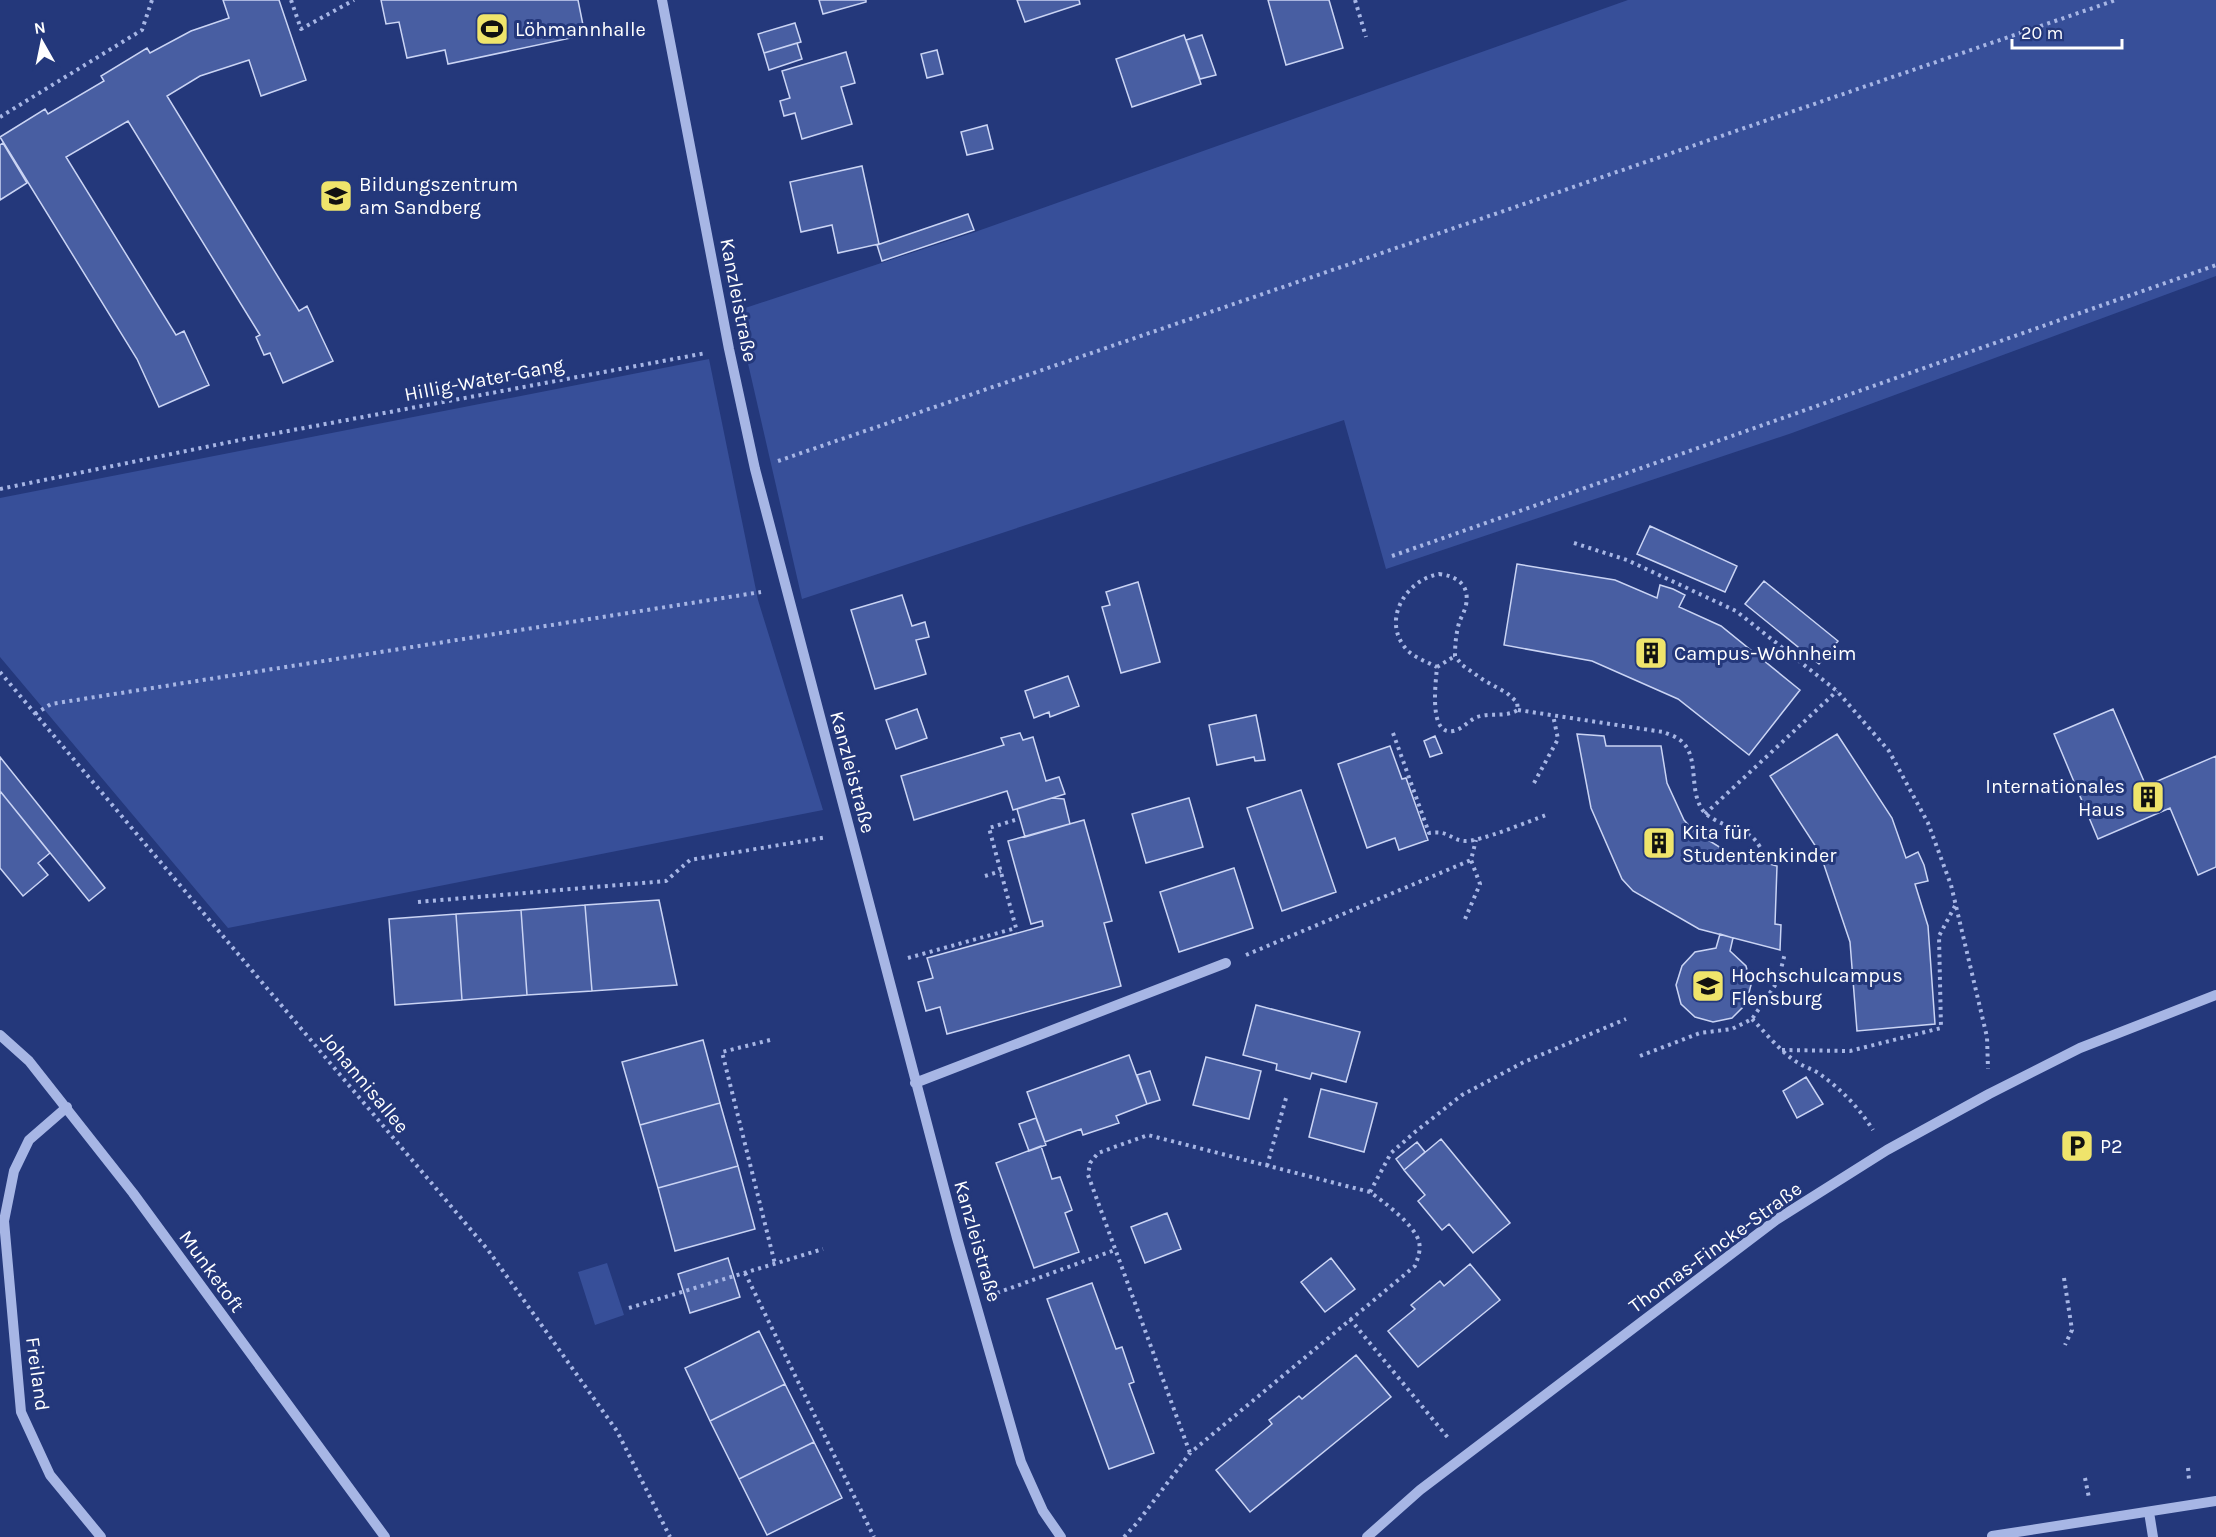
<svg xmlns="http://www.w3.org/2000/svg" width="2216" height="1537" font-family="Karla,sans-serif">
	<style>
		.green { fill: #374f99 }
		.building { fill: #485ea2; stroke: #cad4f4; stroke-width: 1.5 }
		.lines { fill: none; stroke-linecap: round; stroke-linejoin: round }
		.path { stroke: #a7b6e5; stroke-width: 4; stroke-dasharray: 3 4.5; stroke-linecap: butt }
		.minor { stroke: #a7b6e5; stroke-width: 10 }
		.labels { text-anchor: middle; stroke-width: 6; stroke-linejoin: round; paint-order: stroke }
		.poi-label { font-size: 20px; fill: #fff; stroke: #24387b; text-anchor: start }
		.street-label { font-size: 20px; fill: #fff; stroke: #24387b }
	</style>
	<rect width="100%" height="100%" fill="#24387b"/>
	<path class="green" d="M1628 0H2216V276L1792 433 1386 569 1344 420 802 599 736 311 975 232Z
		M709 359 758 600 823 810 228 928 0 657V498Z
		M607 1263 624 1315 595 1325 578 1272Z"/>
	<path class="building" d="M223 0H279L306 80 261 96 249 60 200 76 167 96 299 311 307 306 333 361 283 383 270 353 264 355 256 337 260 335 128 121 66 157 176 335 184 331 209 385 159 407 137 359 0 137 45 109 48 114 104 81 101 76 147 48 150 53 191 31 229 18Z
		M381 0H578L585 35 448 64 445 50 407 58 399 22 386 24Z
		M819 0H866V2L823 14Z
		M1017 0H1079L1080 4 1025 22Z
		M1268 0H1329L1343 48 1286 65Z
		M795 23 801 42 764 53 758 34Z
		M1184 35 1201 84 1132 107 1116 59Z
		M1202 35 1216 75 1200 79 1186 40Z
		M797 43 802 59 769 70 764 53Z
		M937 50 943 74 927 78 921 54Z
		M846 52 855 83 841 87 852 124 802 139 795 113 784 116 780 101 790 98 782 71Z
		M987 125 993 149 967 155 961 132Z
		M3 143 27 183 0 200V145Z
		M862 166 879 244 838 253 832 225 801 232 790 182Z
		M968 214 974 230 882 261 877 245Z
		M1650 526 1737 566 1725 592 1637 554Z
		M1517 564 1615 580 1657 598 1660 585 1673 589 1685 595 1679 607 1721 626 1800 690 1749 755 1678 699 1592 661 1504 645Z
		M1764 581 1838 641 1819 664 1745 604Z
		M1138 582 1160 662 1121 673 1102 607 1110 605 1106 592Z
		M902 595 912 626 925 622 929 637 916 640 926 674 875 689 851 610Z
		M1068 676 1079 706 1050 717 1049 712 1034 718 1025 691Z
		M917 709 927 738 896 749 886 720Z
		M2113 709 2146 786 2216 756V867L2198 875 2170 808 2098 839 2054 734Z
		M1256 715 1265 760 1255 761 1254 757 1217 765 1209 725Z
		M1020 733 1023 740 1033 737 1046 781 1059 777 1065 794 1013 810 1007 791 914 820 901 776 1004 745 1001 738Z
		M1577 734 1604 736 1606 746H1661L1667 783 1684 820 1695 832 1729 853 1777 866 1775 924 1781 925 1780 950 1699 929 1633 891 1622 879 1591 808Z
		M1837 734 1892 818 1906 858 1918 852 1924 865 1928 881 1915 884 1928 926 1935 1024 1857 1031 1850 942 1820 853 1770 776Z
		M1435 736 1442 753 1430 757 1424 741Z
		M1390 746 1402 779 1406 778 1428 840 1399 850 1395 838 1367 848 1338 764Z
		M0 757 105 888 89 901 0 791Z
		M1301 790 1336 892 1282 911 1247 808Z
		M0 791 50 853 38 863 48 875 23 896 0 868Z
		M1052 798 1064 799 1070 824 1025 837 1017 809Z
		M1189 798 1203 847 1146 863 1132 814Z
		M1084 820 1112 921 1104 923 1121 986 947 1034 940 1007 926 1011 918 982 933 978 927 958 1043 926 1042 921 1031 924 1008 841Z
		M1234 868 1253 928 1179 952 1160 892Z
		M659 900 677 985 592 991 585 905Z
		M585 905 592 991 527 995 521 910Z
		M521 910 527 995 462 1000 456 914Z
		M456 914 462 1000 395 1005 389 919Z
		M1720 934 1733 938 1730 951 1746 966 1751 985 1746 1004 1732 1018 1713 1022 1695 1017 1681 1004 1676 985 1682 966 1695 952 1716 948Z
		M1256 1005 1360 1032 1346 1082 1312 1073 1310 1079 1276 1070 1277 1064 1243 1055Z
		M703 1040 720 1103 640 1125 622 1062Z
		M1129 1055 1147 1104 1116 1116 1119 1123 1083 1135 1081 1129 1045 1142 1027 1092Z
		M1206 1057 1261 1071 1249 1119 1193 1105Z
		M1150 1071 1160 1100 1147 1104 1137 1075Z
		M1806 1077 1823 1104 1797 1118 1783 1091Z
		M1321 1089 1377 1103 1364 1152 1309 1137Z
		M720 1103 738 1166 658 1188 640 1125Z
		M1036 1118 1046 1145 1029 1151 1019 1124Z
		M1441 1139 1510 1223 1473 1253 1449 1224 1442 1230 1418 1201 1425 1195 1404 1170Z
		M1417 1142 1425 1152 1404 1170 1396 1159Z
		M1041 1146 1052 1179 1060 1177 1072 1210 1065 1213 1079 1252 1034 1268 996 1163Z
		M738 1166 755 1229 675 1251 658 1188Z
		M1167 1213 1181 1249 1145 1263 1131 1227Z
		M728 1258 740 1297 690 1313 678 1274Z
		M1331 1258 1355 1289 1325 1312 1301 1282Z
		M1470 1264 1500 1300 1418 1367 1388 1331 1415 1309 1411 1305 1440 1281 1444 1286Z
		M1092 1283 1116 1349 1122 1347 1134 1382 1129 1384 1154 1453 1109 1469 1047 1299Z
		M759 1331 785 1384 710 1421 685 1368Z
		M1356 1355 1391 1397 1250 1512 1216 1470 1272 1424 1269 1420 1299 1396 1302 1399Z
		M785 1384 814 1442 739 1479 710 1421Z
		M814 1442 842 1498 767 1535 739 1479Z"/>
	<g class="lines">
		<path class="path" d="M291 0 301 29 354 0
			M1355 0 1366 37
			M0 117 142 30 152 0
			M778 461 2116 0
			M0 489 245 439 706 353
			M1574 543 1627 560 1736 611 1837 691 1889 751 1928 823 1951 885 1987 1037 1988 1069
			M1392 556 2216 265
			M1439 574C1457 576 1470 585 1466 605 1465 611 1461 617 1459 623 1456 634 1455 645 1455 656L1462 665 1485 681 1507 693 1517 702 1518 710C1504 718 1492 712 1477 717 1468 721 1463 729 1453 731 1428 736 1436 681 1437 667 1427 662 1416 658 1408 651 1380 622 1405 580 1439 574Z
			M1437 667 1455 656
			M0 672 488 1250 617 1431 670 1537
			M1518 710 1663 732C1668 734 1675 736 1680 740 1701 756 1687 791 1704 812 1707 816 1711 817 1715 820 1739 833 1753 827 1764 856
			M35 714 51 704 761 592
			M1393 733 1429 833C1450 830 1450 840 1465 841 1479 842 1530 821 1546 815
			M1534 783 1558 739 1553 715
			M1705 814 1837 691
			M985 876 1001 871
			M418 902 666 881 690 860 827 837
			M1465 919 1480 884 1471 860 1476 840
			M1246 955 1471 860
			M908 958 1016 928 989 828 1015 820
			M1752 1019C1767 1034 1781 1053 1800 1064 1807 1068 1815 1070 1821 1075 1841 1089 1860 1109 1873 1130
			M770 1040 722 1052 775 1264
			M1782 1050 1850 1051 1941 1028 1939 936 1955 906
			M1640 1056 1700 1033 1732 1029 1752 1019 1778 981 1785 953
			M1267 1166 1286 1098
			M1370 1192 1391 1153 1415 1132 1462 1095 1524 1062 1626 1019
			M745 1273 874 1537
			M2064 1278 2072 1330 2065 1345
			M997 1293 1115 1250
			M629 1308 823 1249
			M1350 1319 1449 1439
			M2188 1468 2189 1480
			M2085 1478 2089 1498
			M1124 1537 1137 1523 1190 1453 1415 1266C1418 1258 1421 1250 1419 1242 1415 1225 1384 1202 1370 1192L1148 1135 1098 1153 1090 1163 1088 1175 1190 1453"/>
		<path class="minor" d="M662 0 729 349 755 469 957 1238 1021 1462 1043 1511 1061 1537
			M0 1035 29 1061 133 1193 385 1537
			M915 1083 1226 963
			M67 1107 29 1140 14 1171 4 1221 21 1412 50 1475 101 1537
			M2149 1512 2153 1537
			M1992 1536 2216 1501
			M1367 1537 1420 1490 1776 1220 1887 1150 1989 1094 2080 1048 2216 995"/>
	</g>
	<defs>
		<symbol id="stadium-square" viewBox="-11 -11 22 22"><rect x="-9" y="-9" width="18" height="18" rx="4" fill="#efe46b" stroke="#24387b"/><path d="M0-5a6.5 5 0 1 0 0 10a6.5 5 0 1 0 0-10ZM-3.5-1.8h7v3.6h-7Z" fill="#111"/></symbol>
		<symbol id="school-square" viewBox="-11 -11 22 22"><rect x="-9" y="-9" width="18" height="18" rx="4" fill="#efe46b" stroke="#24387b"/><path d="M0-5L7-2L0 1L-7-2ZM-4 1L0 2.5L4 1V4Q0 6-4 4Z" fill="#111"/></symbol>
		<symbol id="building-square" viewBox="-11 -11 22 22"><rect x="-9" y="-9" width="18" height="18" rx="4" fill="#efe46b" stroke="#24387b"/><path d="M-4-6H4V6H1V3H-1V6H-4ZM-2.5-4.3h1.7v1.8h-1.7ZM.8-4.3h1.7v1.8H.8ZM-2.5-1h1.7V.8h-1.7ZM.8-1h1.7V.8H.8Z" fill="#111"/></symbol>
		<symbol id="university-square" viewBox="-11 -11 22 22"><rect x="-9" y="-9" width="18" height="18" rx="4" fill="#efe46b" stroke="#24387b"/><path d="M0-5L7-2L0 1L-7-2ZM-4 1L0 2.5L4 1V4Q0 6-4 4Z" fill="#111"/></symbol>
		<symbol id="parking-square" viewBox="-11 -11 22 22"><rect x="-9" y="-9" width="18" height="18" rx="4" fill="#efe46b" stroke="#24387b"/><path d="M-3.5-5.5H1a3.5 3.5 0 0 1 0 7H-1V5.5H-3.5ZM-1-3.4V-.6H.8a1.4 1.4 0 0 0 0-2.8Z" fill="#111"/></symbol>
	</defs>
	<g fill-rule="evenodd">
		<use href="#stadium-square" x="473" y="10" width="38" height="38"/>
		<use href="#school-square" x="317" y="177" width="38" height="38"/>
		<use href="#building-square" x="1632" y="634" width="38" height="38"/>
		<use href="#building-square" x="2129" y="778" width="38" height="38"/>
		<use href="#building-square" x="1640" y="824" width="38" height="38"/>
		<use href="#university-square" x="1689" y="967" width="38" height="38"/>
		<use href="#parking-square" x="2058" y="1127" width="38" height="38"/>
	</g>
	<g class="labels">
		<g class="poi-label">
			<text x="515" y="36">Löhmannhalle</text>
			<text x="359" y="191">Bildungszentrum<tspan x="359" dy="23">am Sandberg</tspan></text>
			<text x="1674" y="660">Campus-Wohnheim</text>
			<text x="2125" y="793" text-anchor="end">Internationales<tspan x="2125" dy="23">Haus</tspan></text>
			<text x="1682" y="839">Kita für<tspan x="1682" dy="23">Studentenkinder</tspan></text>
			<text x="1731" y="982">Hochschulcampus<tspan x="1731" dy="23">Flensburg</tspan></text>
			<text x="2100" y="1153">P2</text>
		</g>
		<g class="street-label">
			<text transform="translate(739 300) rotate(79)" y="7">Kanzleistraße</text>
			<text transform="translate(484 379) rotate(-11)" y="7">Hillig-Water-Gang</text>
			<text transform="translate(853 772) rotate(75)" y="7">Kanzleistraße</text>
			<text transform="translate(365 1082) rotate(50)" y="7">Johannisallee</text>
			<text transform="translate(978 1241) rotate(74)" y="7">Kanzleistraße</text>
			<text transform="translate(1715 1247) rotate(-36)" y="7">Thomas-Fincke-Straße</text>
			<text transform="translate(212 1271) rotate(54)" y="7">Munketoft</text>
			<text transform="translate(38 1374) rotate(82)" y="7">Freiland</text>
		</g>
	</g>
	<g transform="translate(42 42) rotate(351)" stroke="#24387b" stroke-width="4.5" paint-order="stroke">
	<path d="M0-4.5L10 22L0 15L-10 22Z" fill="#ffffff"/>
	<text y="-9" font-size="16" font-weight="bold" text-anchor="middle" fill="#ffffff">N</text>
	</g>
	<path d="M2012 39v9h110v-9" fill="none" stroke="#ffffff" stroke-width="3"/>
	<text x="2021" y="39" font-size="18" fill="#ffffff" stroke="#24387b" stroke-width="4.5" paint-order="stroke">20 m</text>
</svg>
